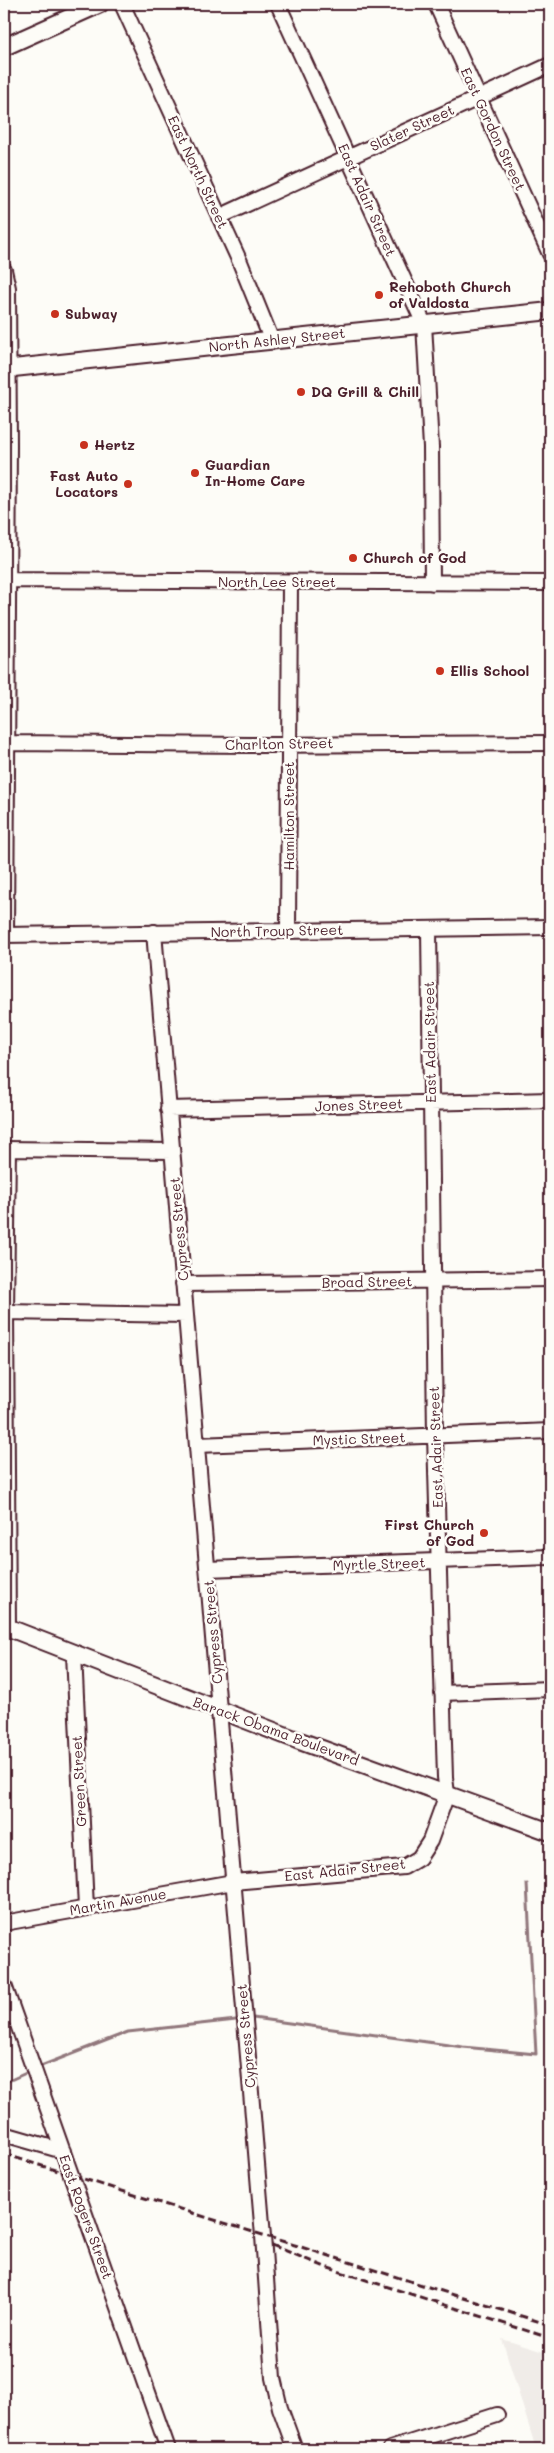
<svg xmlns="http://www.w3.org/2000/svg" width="554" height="2453" font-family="Mali,sans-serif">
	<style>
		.built { fill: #f0ece8 }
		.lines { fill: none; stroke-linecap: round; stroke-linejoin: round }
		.stream { stroke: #91777b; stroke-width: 3 }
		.minor-casing { stroke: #4a1f2b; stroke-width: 18 }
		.major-casing { stroke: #4a1f2b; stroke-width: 20 }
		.minor { stroke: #fdfcf7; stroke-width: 14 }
		.major { stroke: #fdfcf7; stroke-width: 16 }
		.rail { stroke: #4a1f2b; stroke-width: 3; stroke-dasharray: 8 4; stroke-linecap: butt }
		.poi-dot { fill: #c8321e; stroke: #fdfcf7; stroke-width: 2 }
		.labels { text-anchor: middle; stroke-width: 5; stroke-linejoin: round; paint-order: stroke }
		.street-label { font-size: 14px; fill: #4a1f2b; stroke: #fdfcf7 }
		.poi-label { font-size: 14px; font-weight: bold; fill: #4a1f2b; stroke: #fdfcf7; text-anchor: start }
	</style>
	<rect width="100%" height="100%" fill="#fdfcf7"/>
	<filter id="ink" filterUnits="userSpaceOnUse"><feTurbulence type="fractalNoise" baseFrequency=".02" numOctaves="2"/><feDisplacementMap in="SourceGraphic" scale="10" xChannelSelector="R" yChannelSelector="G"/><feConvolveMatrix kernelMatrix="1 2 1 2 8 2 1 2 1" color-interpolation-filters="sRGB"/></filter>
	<g filter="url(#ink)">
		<path class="built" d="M502 2339 550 2354V2449H536Z"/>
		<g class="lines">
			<path class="stream" d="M253 2018 463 2047 536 2054 527 1884
				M41 2066 128 2032 236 2020
				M4 2083 26 2073"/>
			<defs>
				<path id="minor" d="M122 4 240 262 272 341
					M278 4 424 324 431 447 432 583
					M436 4 550 254
					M219 217 550 65
					M4 270 8 288 9 445 6 935
					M4 580 550 583
					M7 743 250 745 550 743
					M288 931 290 582
					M154 932 263 2236 273 2378 280 2408 295 2449
					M4 935 550 927
					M168 1109 550 1100
					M4 1149 172 1151
					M183 1284 550 1279
					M4 1312 186 1315
					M197 1445 550 1431
					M207 1569 550 1557
					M8 1627 6 1312 8 1149
					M74 1654 86 1908
					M442 1693 550 1689
					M4 1923 233 1882 404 1867 419 1858 430 1841 447 1794 445 1777 435 1436 429 929
					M4 1985 168 2449
					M4 2134 63 2151
					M390 2449 497 2415"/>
				<path id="major" d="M4 47 100 4
					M4 369 550 311
					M4 1626 297 1740 550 1832"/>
			</defs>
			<use href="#minor" class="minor-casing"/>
			<use href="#major" class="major-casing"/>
			<use href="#minor" class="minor"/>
			<use href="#major" class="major"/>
			<path class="rail" d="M4 2154 550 2325
				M272 2245 325 2267 550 2338"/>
		</g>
	</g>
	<g class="poi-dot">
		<circle cx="379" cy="295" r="5"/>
		<circle cx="55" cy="314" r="5"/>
		<circle cx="301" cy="392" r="5"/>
		<circle cx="84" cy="445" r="5"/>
		<circle cx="195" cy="473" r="5"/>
		<circle cx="128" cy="484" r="5"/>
		<circle cx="353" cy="558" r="5"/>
		<circle cx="440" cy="671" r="5"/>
		<circle cx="484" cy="1533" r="5"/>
	</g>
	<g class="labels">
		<g class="street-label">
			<text transform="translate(412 128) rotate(-25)" y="5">Slater Street</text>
			<text transform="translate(493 129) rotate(65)" y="5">East Gordon Street</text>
			<text transform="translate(198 172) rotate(65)" y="5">East North Street</text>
			<text transform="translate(367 200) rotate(66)" y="5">East Adair Street</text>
			<text transform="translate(277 340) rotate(-6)" y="5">North Ashley Street</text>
			<text x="277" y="587">North Lee Street</text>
			<text transform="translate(279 744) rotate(-1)" y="5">Charlton Street</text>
			<text transform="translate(289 816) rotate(-90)" y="5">Hamilton Street</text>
			<text transform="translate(277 931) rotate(-1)" y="5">North Troup Street</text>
			<text transform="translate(430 1042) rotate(-91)" y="5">East Adair Street</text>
			<text transform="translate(359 1105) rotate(-2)" y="5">Jones Street</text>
			<text transform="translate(179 1229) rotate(-95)" y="5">Cypress Street</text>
			<text transform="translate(367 1282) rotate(-1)" y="5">Broad Street</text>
			<text transform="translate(359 1439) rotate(-2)" y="5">Mystic Street</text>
			<text transform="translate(436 1447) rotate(-92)" y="5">East Adair Street</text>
			<text transform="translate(379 1564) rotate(-2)" y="5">Myrtle Street</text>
			<text transform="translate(213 1632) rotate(-95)" y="5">Cypress Street</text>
			<text transform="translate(276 1731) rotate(20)" y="5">Barack Obama Boulevard</text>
			<text transform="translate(79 1781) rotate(-93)" y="5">Green Street</text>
			<text transform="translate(345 1870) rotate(-6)" y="5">East Adair Street</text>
			<text transform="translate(118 1902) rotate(-10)" y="5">Martin Avenue</text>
			<text transform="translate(246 2036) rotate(-95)" y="5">Cypress Street</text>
			<text transform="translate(86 2217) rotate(70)" y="5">East Rogers Street</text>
		</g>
		<g class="poi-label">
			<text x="389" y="292">Rehoboth Church<tspan x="389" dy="16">of Valdosta</tspan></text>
			<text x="65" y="319">Subway</text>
			<text x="311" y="397">DQ Grill &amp; Chill</text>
			<text x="94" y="450">Hertz</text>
			<text x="205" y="470">Guardian<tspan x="205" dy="16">In-Home Care</tspan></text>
			<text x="118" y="481" text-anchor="end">Fast Auto<tspan x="118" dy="16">Locators</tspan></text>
			<text x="363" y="563">Church of God</text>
			<text x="450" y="676">Ellis School</text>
			<text x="474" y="1530" text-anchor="end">First Church<tspan x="474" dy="16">of God</tspan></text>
		</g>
	</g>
	<rect width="554" height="2453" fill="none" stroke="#fdfcf7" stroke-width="20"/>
	<rect x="10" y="10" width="534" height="2433" fill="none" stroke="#4a1f2b" stroke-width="2" filter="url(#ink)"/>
</svg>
